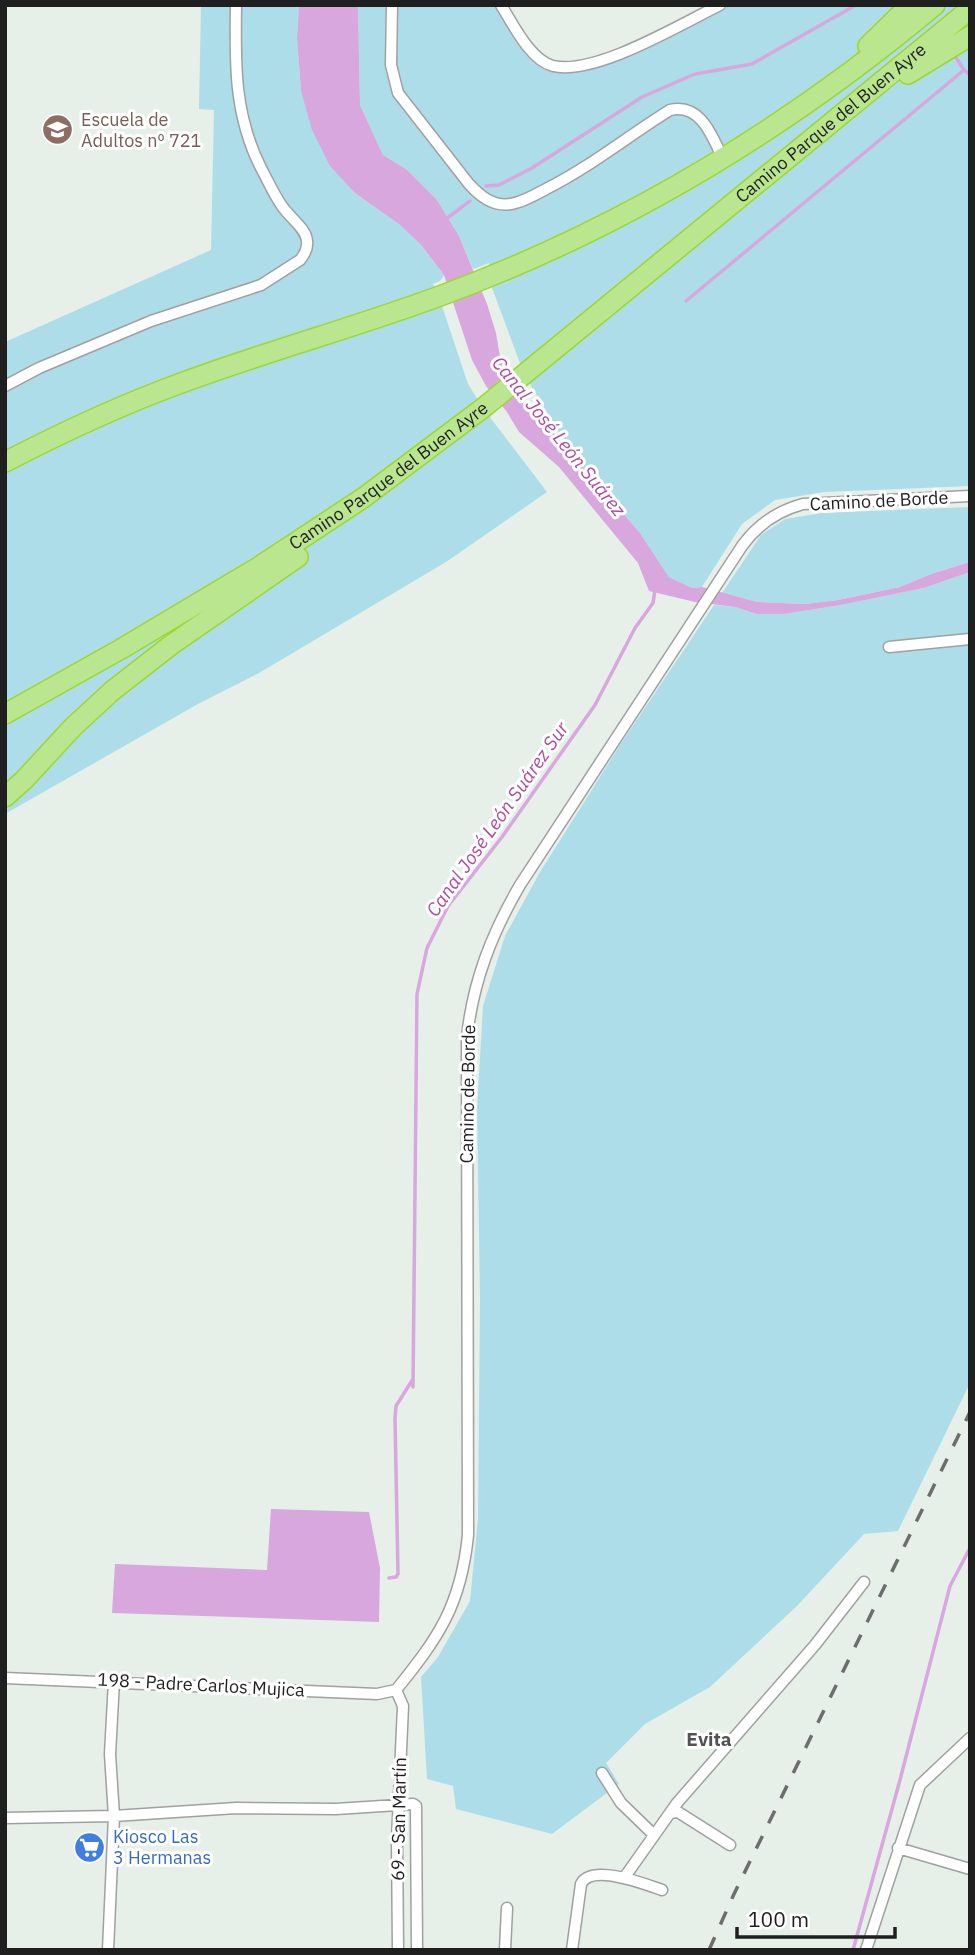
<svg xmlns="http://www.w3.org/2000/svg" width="975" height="1955" font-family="'IBM Plex Sans',sans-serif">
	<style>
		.grass { fill: #addde9 }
		.water { fill: #d8a7dd }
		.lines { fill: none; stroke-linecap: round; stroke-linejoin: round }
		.stream { stroke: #d8a7dd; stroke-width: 3.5 }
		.minor-casing { stroke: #a0a0a0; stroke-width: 13 }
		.motorway-casing { stroke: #9cd928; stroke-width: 22 }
		.minor { stroke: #fff; stroke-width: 10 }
		.motorway { stroke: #bae68f; stroke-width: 19 }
		.rail { stroke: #6d6d6d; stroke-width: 3.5; stroke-dasharray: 14 14; stroke-linecap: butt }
		.labels { text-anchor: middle; stroke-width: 6; stroke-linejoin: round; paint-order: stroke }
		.education-label { font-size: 18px; fill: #785e54; stroke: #fff; text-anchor: start }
		.street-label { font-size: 18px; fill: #1f1f1f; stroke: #fff }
		.shop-label { font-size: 18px; fill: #366cbe; stroke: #fff; text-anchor: start }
		.water-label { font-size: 19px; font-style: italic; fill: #af4c9c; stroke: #fff }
		.neighbourhood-label { font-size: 19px; font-weight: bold; fill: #525252; stroke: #fff }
	</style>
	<rect width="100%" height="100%" fill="#e6f0e9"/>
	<path class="grass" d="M201 5H299L297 38 301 91 355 193 400 225 421 245 444 275 440 281 433 284 439 297 468 384 483 408 547 492 446 562 259 673 198 704 5 814V342L211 250 214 110 199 109Z
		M358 5H501L528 49 552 66 588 65 720 5H970V486L824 492 775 500 742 524 702 587 692 588 669 577 640 533 572 454 524 374 488 277 489 263 473 269 459 236 437 200 406 169 383 155 360 105Z
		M970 507V562L931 574 900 587 838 600 805 604 757 602 722 593 761 535 785 519 822 513Z
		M970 572V1383L898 1531 864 1534 797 1606 710 1687 645 1724 606 1763 619 1784 552 1834 456 1809 453 1786 427 1779 421 1677 438 1657 470 1601 478 1519 480 1298 477 1109 483 1006 505 936 540 872 620 745 714 605 735 607 757 614H784L841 605 924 588Z"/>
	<path class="water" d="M299 5H358L360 105 383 155 406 169 437 200 459 236 487 304 496 333 500 357 521 395 640 533 669 577 692 588 702 587 757 602 805 604 838 600 900 587 931 574 970 562V572L924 588 841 605 784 614H757L735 607 695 602 649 591 638 563 559 467 519 432 507 412 486 386 472 360 444 275 421 245 400 225 355 193 330 166 312 130 301 91 297 38Z
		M271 1509 369 1512 380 1568 379 1622 112 1613 115 1564 267 1570Z"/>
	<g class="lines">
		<path class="stream" d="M955 56 964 70 970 75
			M486 186 499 185 532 168 642 97 695 74 752 64 856 5
			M446 219 470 201
			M686 301 964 70
			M413 1387 417 994 427 948 448 906 502 837 595 705 635 628 653 603 655 590
			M389 1578 396 1577 398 1574 395 1419 396 1406 413 1379
			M853 1950 900 1780 950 1586 970 1548"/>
		<defs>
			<path id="minor" d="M392 5 391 65 398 93 469 184C480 196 493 207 511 204 523 202 535 195 546 189 590 167 628 136 670 110 701 103 712 136 723 159
				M501 5C513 24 530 60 553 66 595 76 681 24 720 5
				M5 386 39 368 151 321 261 285 300 260C305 254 308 248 307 241 306 228 289 217 282 206 274 195 268 181 261 168 234 115 235 63 236 5
				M889 647 970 639
				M5 1678 377 1694 396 1690
				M396 1690C439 1637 461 1605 468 1535L467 1037C473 981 492 933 520 885L742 546C758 524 777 511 803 504L970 496
				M396 1690 403 1706 397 1840 398 1950
				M602 1773 621 1803 654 1835
				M670 1813 678 1812 730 1845
				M5 1818 114 1816 236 1808 336 1809 413 1804 416 1806 417 1950
				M898 1848 970 1869
				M624 1878 677 1803 815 1645 864 1582
				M108 1950 114 1816 110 1754 114 1681
				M505 1950 507 1908
				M572 1950 581 1884C591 1863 645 1884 662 1890
				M866 1950 920 1785 970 1738"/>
			<g id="motorway">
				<path d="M868 46 910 5"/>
				<path d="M908 74 970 36"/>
				<path d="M5 462C63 432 123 404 184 382 268 351 356 327 440 296 621 229 787 129 935 5"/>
				<path id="s1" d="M5 714 121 649 257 568 363 498 483 408 970 9"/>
				<path d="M5 797 24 780 73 727 112 691 171 645 298 557"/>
			</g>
		</defs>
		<use href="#minor" class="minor-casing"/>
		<use href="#motorway" class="motorway-casing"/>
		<use href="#minor" class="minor"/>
		<use href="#motorway" class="motorway"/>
		<path class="rail" d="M709 1950 734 1894 970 1412"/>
	</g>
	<defs>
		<symbol id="school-disc" viewBox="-11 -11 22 22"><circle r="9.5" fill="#8d6e63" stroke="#fff"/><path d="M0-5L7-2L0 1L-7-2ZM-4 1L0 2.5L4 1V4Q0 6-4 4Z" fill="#fff"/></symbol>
		<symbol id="supermarket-disc" viewBox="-11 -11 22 22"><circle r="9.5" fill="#3f7fe0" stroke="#fff"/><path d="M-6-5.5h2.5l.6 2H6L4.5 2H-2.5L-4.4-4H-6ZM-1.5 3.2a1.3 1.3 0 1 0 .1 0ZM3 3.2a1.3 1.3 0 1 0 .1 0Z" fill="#fff"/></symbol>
	</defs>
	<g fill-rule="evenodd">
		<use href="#school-disc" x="40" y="112" width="35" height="35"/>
		<use href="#supermarket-disc" x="72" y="1830" width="35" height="35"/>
	</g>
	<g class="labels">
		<g class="education-label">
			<text x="81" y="126">Escuela de<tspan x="81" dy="21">Adultos nº 721</tspan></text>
		</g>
		<g class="street-label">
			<text dy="6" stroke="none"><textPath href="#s1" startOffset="1018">Camino Parque del Buen Ayre</textPath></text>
			<text dy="6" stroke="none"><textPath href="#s1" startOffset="452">Camino Parque del Buen Ayre</textPath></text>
			<text transform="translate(879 501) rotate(-3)" y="6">Camino de Borde</text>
			<text transform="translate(468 1094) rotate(-89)" y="6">Camino de Borde</text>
			<text transform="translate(201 1685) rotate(3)" y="6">198 - Padre Carlos Mujica</text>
			<text transform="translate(399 1819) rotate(-89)" y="6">69 - San Martín</text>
		</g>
		<g class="shop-label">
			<text x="113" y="1843">Kiosco Las<tspan x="113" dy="21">3 Hermanas</tspan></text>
		</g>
		<g class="water-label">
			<text transform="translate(559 436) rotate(51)" y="7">Canal José León Suárez</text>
			<text transform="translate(497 819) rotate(-55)" y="7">Canal José León Suárez Sur</text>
		</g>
		<g class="neighbourhood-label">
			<text x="709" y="1746">Evita</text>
		</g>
	</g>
	<rect width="975" height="1955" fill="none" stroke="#1f1f1f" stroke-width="14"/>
	<path d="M737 1927v10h158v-10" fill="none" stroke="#1f1f1f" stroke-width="3.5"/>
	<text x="748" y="1927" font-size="21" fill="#1f1f1f" stroke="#ffffff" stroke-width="5" paint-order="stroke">100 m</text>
</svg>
